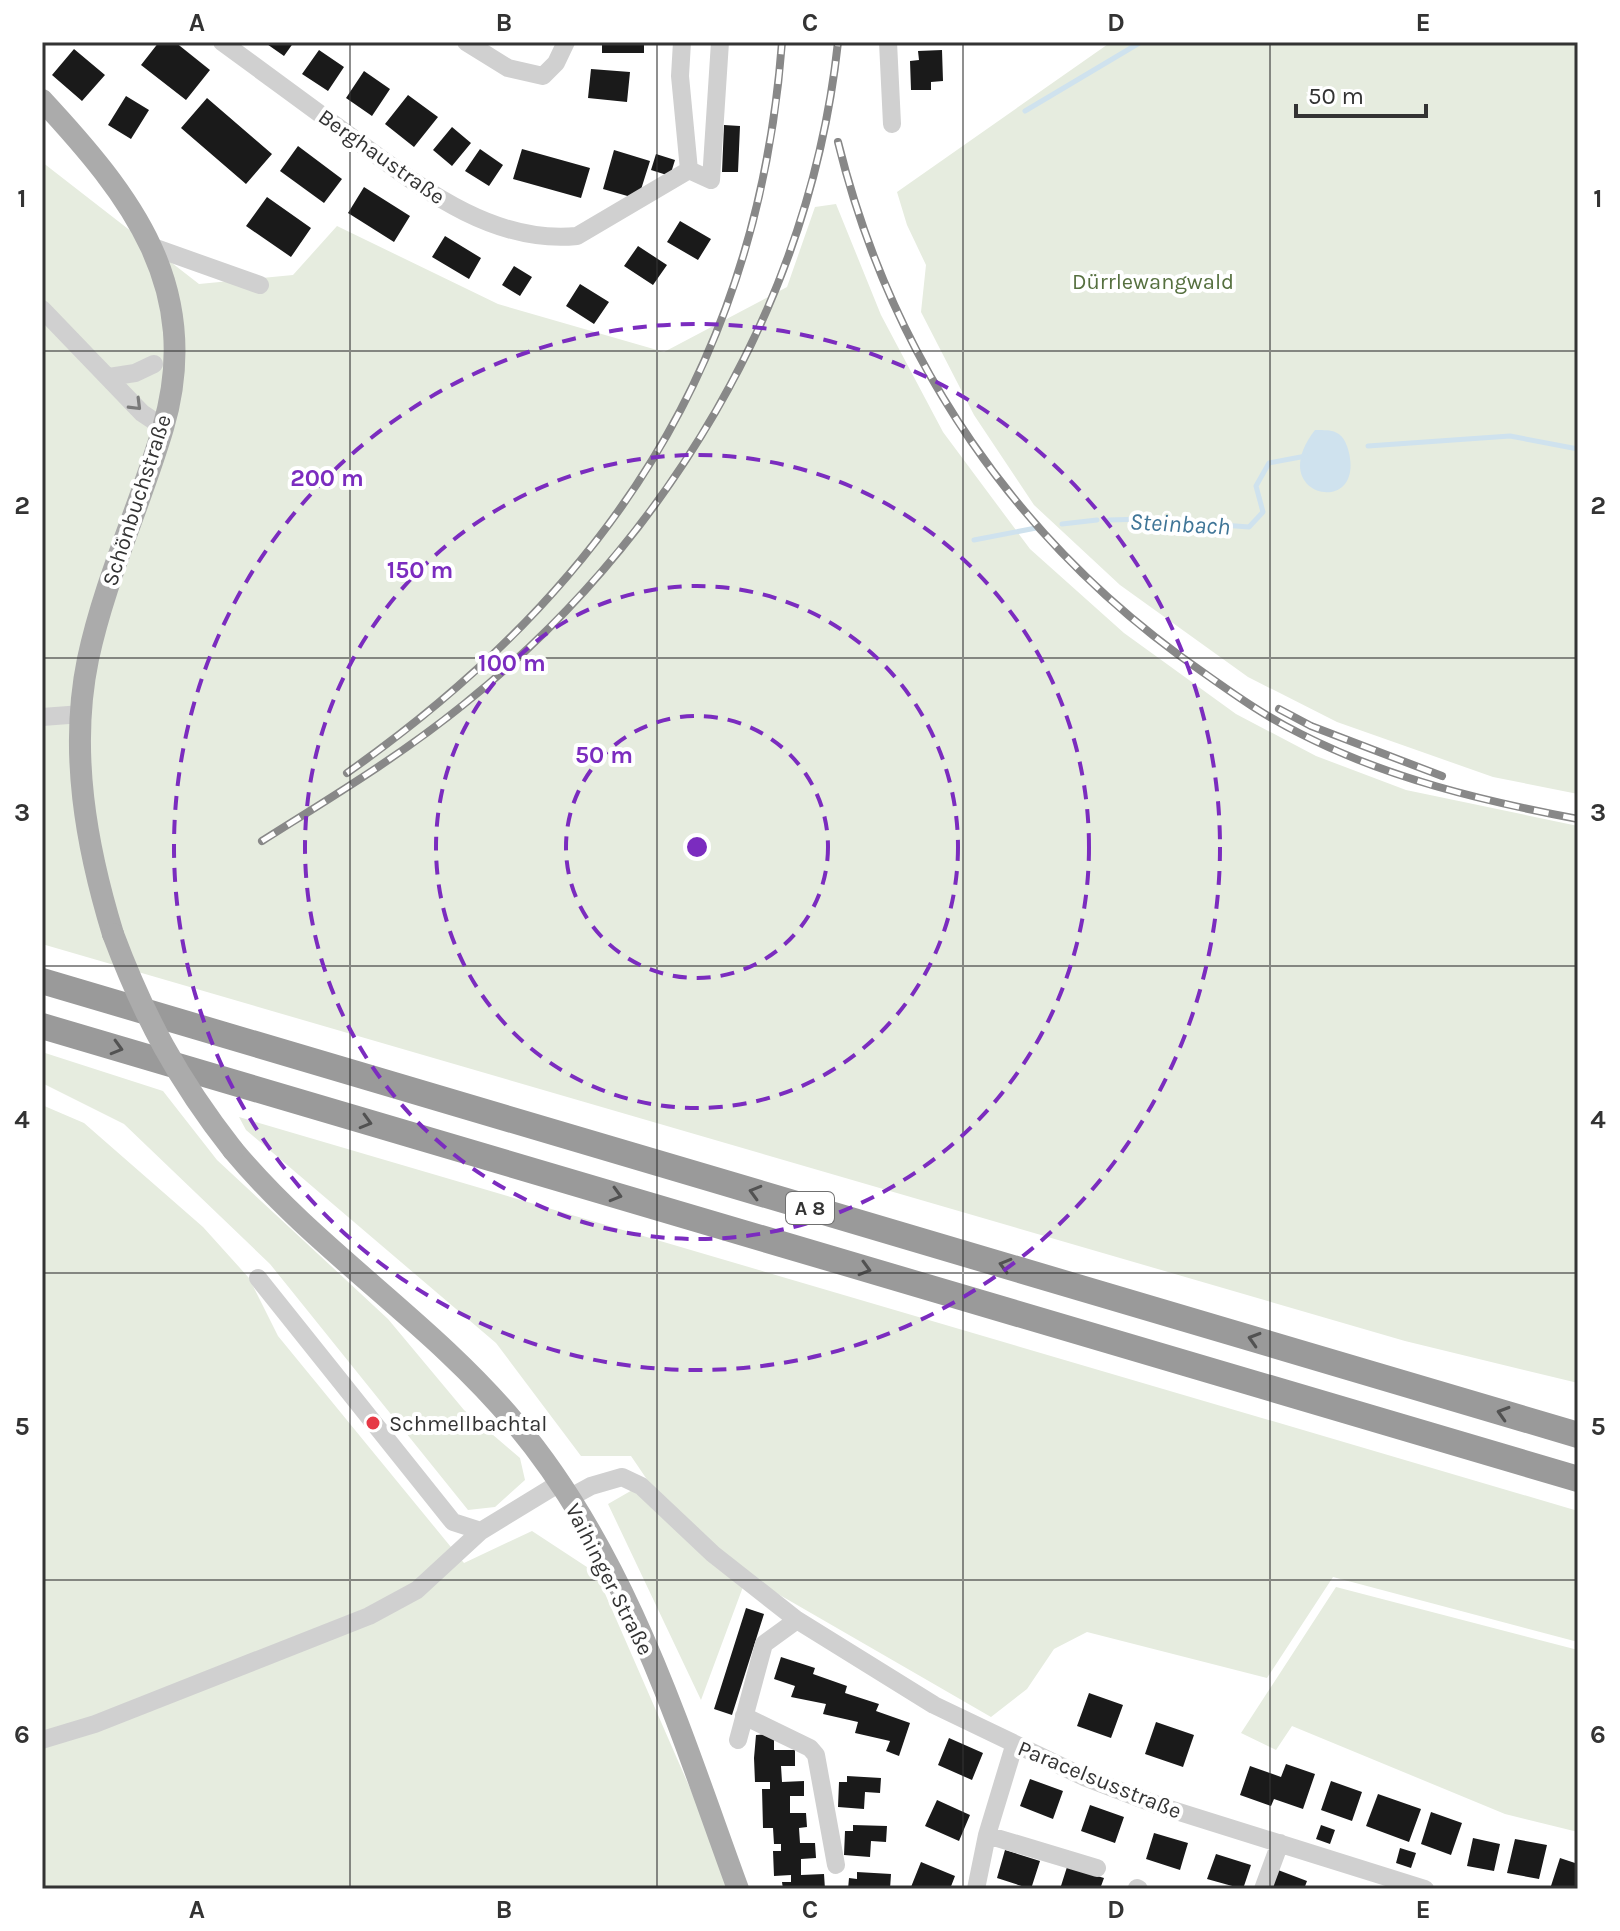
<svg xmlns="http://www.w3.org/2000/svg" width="1620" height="1931" font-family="Karla,sans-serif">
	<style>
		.green { fill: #e6ecdf }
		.water { fill: #cfe2ee }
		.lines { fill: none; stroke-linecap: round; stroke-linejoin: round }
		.stream { stroke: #cfe2ee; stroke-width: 5 }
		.building { fill: #1a1a1a }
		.minor { stroke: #d0d0d0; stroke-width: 18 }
		.major { stroke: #ababab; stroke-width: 22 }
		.highway { stroke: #9a9a9a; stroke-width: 26 }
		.rail-casing { stroke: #888; stroke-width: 8 }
		.rail { stroke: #fff; stroke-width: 5; stroke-dasharray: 15; stroke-linecap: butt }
		.major-bridge { stroke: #ababab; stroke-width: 22 }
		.oneway { stroke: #7a7a7a }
		.oneway2 { stroke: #525252 }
		.grid { fill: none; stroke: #333; stroke-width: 2; stroke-opacity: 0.55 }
		.ring { fill: none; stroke: #7b2cbf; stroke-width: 4; stroke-dasharray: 14 10 }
		.poi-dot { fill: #e63946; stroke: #fff; stroke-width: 3 }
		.labels { text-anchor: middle; stroke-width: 8; stroke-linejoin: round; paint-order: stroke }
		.shield { fill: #fff; stroke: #707070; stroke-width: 2 }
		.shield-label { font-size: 20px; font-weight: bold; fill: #333 }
		.street-label { font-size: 22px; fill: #333; stroke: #fff }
		.park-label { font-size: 22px; fill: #56703f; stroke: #fff }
		.poi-label { font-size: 22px; fill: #333; stroke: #fff; text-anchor: start }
		.water-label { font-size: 24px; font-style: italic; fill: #3f7597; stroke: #fff }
		.centre { fill: #7b2cbf; stroke: #fff; stroke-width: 4 }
		.ring-label { font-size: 24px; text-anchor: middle; font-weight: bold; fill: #7b2cbf; stroke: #fff; stroke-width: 8; stroke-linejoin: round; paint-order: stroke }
		.neatline { fill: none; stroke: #333; stroke-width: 3 }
		.grid-label { font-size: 26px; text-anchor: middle; font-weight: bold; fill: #333 }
	</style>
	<rect width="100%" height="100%" fill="#fff"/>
	<path class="green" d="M1111 42H1578V794L1493 777 1337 722 1248 677 1120 585 1034 505 974 415 921 312 926 265 907 225 897 192Z
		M42 162 199 284 293 275 337 226 498 304 664 352 787 287 815 207 836 204 881 315 943 432 1030 549 1124 633 1236 714 1316 756 1406 790 1578 826V1383L1405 1341 42 944Z
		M42 1052 163 1091 217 1160 388 1319 464 1410 520 1458 525 1480 495 1507 468 1510 270 1264 124 1124 42 1083Z
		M42 1105 84 1123 203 1227 249 1278 278 1336 464 1563 532 1531 596 1573 734 1889H42Z
		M239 1117 1578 1511V1642L1333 1577 1267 1678 1087 1632 1054 1649 1027 1689 991 1717 747 1576 701 1700 608 1504 648 1481 631 1456H581L496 1343 246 1130Z
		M1336 1587 1578 1650V1832L1505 1814 1292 1726 1276 1750 1241 1733Z"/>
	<path class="water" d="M1315 430C1333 430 1342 430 1348 449 1368 519 1262 498 1315 430Z"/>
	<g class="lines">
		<path class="stream" d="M1025 111 1141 42
			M1368 446 1510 436 1578 449
			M1109 520 1144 519 1249 527 1263 512 1256 486 1269 463 1306 456
			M1062 524 1097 520
			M974 540 1036 528"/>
	</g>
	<path class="building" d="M159 42H175L210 70 186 100 141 65Z
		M264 42H294L284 56Z
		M602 42H644V53H602Z
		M74 49 105 75 82 101 52 75Z
		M319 50 344 67 328 91 302 74Z
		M942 50 943 81 931 82V90H911L910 61 919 60 918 51Z
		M591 69 630 72 627 102 588 98Z
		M364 71 390 89 372 116 346 98Z
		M408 95 438 117 414 147 385 124Z
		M126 96 149 110 131 139 108 125Z
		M207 98 272 154 246 184 181 128Z
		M724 125 740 126 738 172H722Z
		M452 127 471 143 452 166 433 150Z
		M298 146 342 179 324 203 280 171Z
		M480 149 503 165 489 186 465 171Z
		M522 149 590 168 581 198 513 179Z
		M614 150 650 161 638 199 603 189Z
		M656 154 675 160 670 176 651 170Z
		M364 187 410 216 394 242 348 213Z
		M267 197 311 228 291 257 246 226Z
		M680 221 711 239 698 260 667 242Z
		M445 236 481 258 469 279 432 257Z
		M638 246 667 265 653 285 624 266Z
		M514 266 532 277 520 296 502 285Z
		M580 284 609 302 594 324 566 306Z
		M746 1608 764 1614 732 1715 714 1709Z
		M781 1657 815 1668 813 1674 847 1686 845 1693 879 1704 876 1711 910 1723 899 1756 886 1751 890 1741 855 1733 858 1722 823 1714 826 1704 791 1697 795 1686 774 1679Z
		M1089 1693 1123 1705 1111 1738 1077 1726Z
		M1156 1722 1194 1735 1183 1767 1145 1754Z
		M774 1734V1750H795V1766H781L782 1782 804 1781V1796H790V1813H806L807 1827 799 1828 800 1843H815L816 1858 801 1859V1875L824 1874 825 1889H783L782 1882H791V1875L774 1876 773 1851H781V1844H774L773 1828H763L762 1789H770V1782H755L754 1758 756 1735Z
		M949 1738 983 1753 972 1780 938 1765Z
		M1286 1764 1315 1774 1303 1809 1274 1799 1271 1806 1240 1795 1250 1766 1281 1777Z
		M847 1776 881 1778 880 1793 865 1792 864 1809 838 1807 839 1782H847Z
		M1030 1779 1063 1791 1053 1819 1020 1806Z
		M1331 1781 1362 1792 1352 1821 1321 1810Z
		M1378 1794 1421 1809 1409 1842 1366 1826Z
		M937 1800 970 1815 959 1841 925 1826Z
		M1090 1805 1124 1817 1115 1843 1081 1831Z
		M1431 1812 1462 1823 1451 1855 1421 1844Z
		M853 1825 887 1826 886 1842 871 1841 870 1857 844 1855 845 1831H853Z
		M1321 1825 1335 1830 1330 1844 1316 1839Z
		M1154 1833 1188 1843 1180 1870 1146 1859Z
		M1473 1838 1500 1844 1494 1871 1467 1866Z
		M1515 1839 1547 1845 1539 1879 1507 1873Z
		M1400 1848 1416 1853 1411 1868 1396 1863Z
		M1005 1850 1040 1861 1031 1889 997 1878Z
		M1216 1854 1251 1865 1243 1889 1207 1879Z
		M1560 1858 1578 1864V1889H1550Z
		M921 1862 955 1876 950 1889 911 1887Z
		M1067 1867 1104 1878 1100 1889H1060Z
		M1278 1870 1307 1881 1304 1889H1272Z
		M857 1872 891 1874 890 1889H848L849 1878 857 1879Z"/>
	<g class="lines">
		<path class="minor" d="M222 42C263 72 305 103 346 133 414 182 489 245 577 236L689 170 680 76 682 42
			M466 42 508 68 543 76 556 63 566 42
			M888 42 892 124
			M689 170 711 180 720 42
			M153 247 260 285
			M42 309 142 413 163 427
			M109 377 135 373 154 364
			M42 717 82 714
			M258 1278 453 1522 481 1531
			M569 1498 591 1486 622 1477 641 1486 713 1554 797 1620 934 1705 1084 1777 1160 1806 1425 1889
			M744 1716 810 1748 816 1755 836 1865
			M42 1740 95 1724 369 1616 417 1590 481 1531 558 1484
			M738 1740 764 1644 797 1620
			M987 1835 1097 1868
			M1137 1888 1139 1889
			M976 1889 987 1835 1014 1746
			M1263 1889 1280 1843"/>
		<path class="major" d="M42 100C131 196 204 288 163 428 140 506 105 579 88 659 69 751 86 846 113 934
			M233 1150C317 1251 431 1322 515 1423 627 1556 679 1728 738 1889"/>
		<path class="highway" d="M42 981 1578 1435
			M42 1026 1578 1479"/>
		<defs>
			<path id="rail" d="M838 142C892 361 1018 545 1204 673 1235 695 1266 717 1301 734 1387 778 1483 801 1578 819
				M1279 709 1311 726 1442 776
				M347 773C606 591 758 362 782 42
				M262 841C330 798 400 756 463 705 666 542 810 304 838 42"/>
		</defs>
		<use href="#rail" class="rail-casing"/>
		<use href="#rail" class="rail"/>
		<path class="major-bridge" d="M113 934C144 1017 178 1080 233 1150"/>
	</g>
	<defs><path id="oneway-chevron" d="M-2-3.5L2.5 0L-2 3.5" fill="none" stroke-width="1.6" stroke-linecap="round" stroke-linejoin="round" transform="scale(2)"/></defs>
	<use class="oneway" href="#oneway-chevron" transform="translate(136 405) rotate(45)"/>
	<g class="oneway2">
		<use href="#oneway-chevron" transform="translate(117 1048) rotate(16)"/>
		<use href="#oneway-chevron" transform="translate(366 1122) rotate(16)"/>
		<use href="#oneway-chevron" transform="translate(755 1192) rotate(-164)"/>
		<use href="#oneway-chevron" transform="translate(616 1195) rotate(16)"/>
		<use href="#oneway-chevron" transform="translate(1005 1265) rotate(-164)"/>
		<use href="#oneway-chevron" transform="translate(865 1269) rotate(16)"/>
		<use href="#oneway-chevron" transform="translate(1254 1339) rotate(-163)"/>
		<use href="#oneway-chevron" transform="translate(1503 1413) rotate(-163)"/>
	</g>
	<path class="grid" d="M350 42V1889M657 42V1889M963 42V1889M1270 42V1889M42 351H1578M42 658H1578M42 966H1578M42 1273H1578M42 1580H1578"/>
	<g class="ring">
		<circle cx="697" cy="847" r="131"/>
		<circle cx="697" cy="847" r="261"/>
		<circle cx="697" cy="847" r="392"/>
		<circle cx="697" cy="847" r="523"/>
	</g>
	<circle class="poi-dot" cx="373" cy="1423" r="8"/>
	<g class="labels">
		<rect class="shield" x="786" y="1192" width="48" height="32" rx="6"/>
		<g class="shield-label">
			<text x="810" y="1215">A 8</text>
		</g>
		<g class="street-label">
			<text transform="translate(382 156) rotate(35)" y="8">Berghaustraße</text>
			<text transform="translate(136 500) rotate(-72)" y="8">Schönbuchstraße</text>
			<text transform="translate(610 1579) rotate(63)" y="8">Vaihinger Straße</text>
			<text transform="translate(1100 1779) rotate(22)" y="8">Paracelsusstraße</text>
		</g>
		<g class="park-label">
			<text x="1153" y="289">Dürrlewangwald</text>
		</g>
		<g class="poi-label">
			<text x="389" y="1431">Schmellbachtal</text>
		</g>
		<g class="water-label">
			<text transform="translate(1180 524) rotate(3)" y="8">Steinbach</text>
		</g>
	</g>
	<circle cx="697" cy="847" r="12" class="centre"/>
	<g class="ring-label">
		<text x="327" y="486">200 m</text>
		<text x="420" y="578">150 m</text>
		<text x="512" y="671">100 m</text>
		<text x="604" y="763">50 m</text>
	</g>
	<rect width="1620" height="1931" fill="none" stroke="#ffffff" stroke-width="88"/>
	<path d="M1296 104v12h130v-12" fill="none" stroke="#333333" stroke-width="4"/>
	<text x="1308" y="104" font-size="24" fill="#333333" stroke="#ffffff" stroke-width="6" paint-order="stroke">50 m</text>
	<rect x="44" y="44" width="1532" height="1843" class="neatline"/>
	<g class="grid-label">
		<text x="197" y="31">A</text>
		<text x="504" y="31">B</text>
		<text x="810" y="31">C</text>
		<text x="1116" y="31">D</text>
		<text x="1423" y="31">E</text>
		<text x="22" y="207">1</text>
		<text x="1598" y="207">1</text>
		<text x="22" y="514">2</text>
		<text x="1598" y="514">2</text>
		<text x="22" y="821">3</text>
		<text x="1598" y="821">3</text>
		<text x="22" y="1128">4</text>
		<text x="1598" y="1128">4</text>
		<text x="22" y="1435">5</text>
		<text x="1598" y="1435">5</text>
		<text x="22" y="1743">6</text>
		<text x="1598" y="1743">6</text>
		<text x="197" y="1918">A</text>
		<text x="504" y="1918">B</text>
		<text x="810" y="1918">C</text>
		<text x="1116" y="1918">D</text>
		<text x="1423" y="1918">E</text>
	</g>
</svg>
